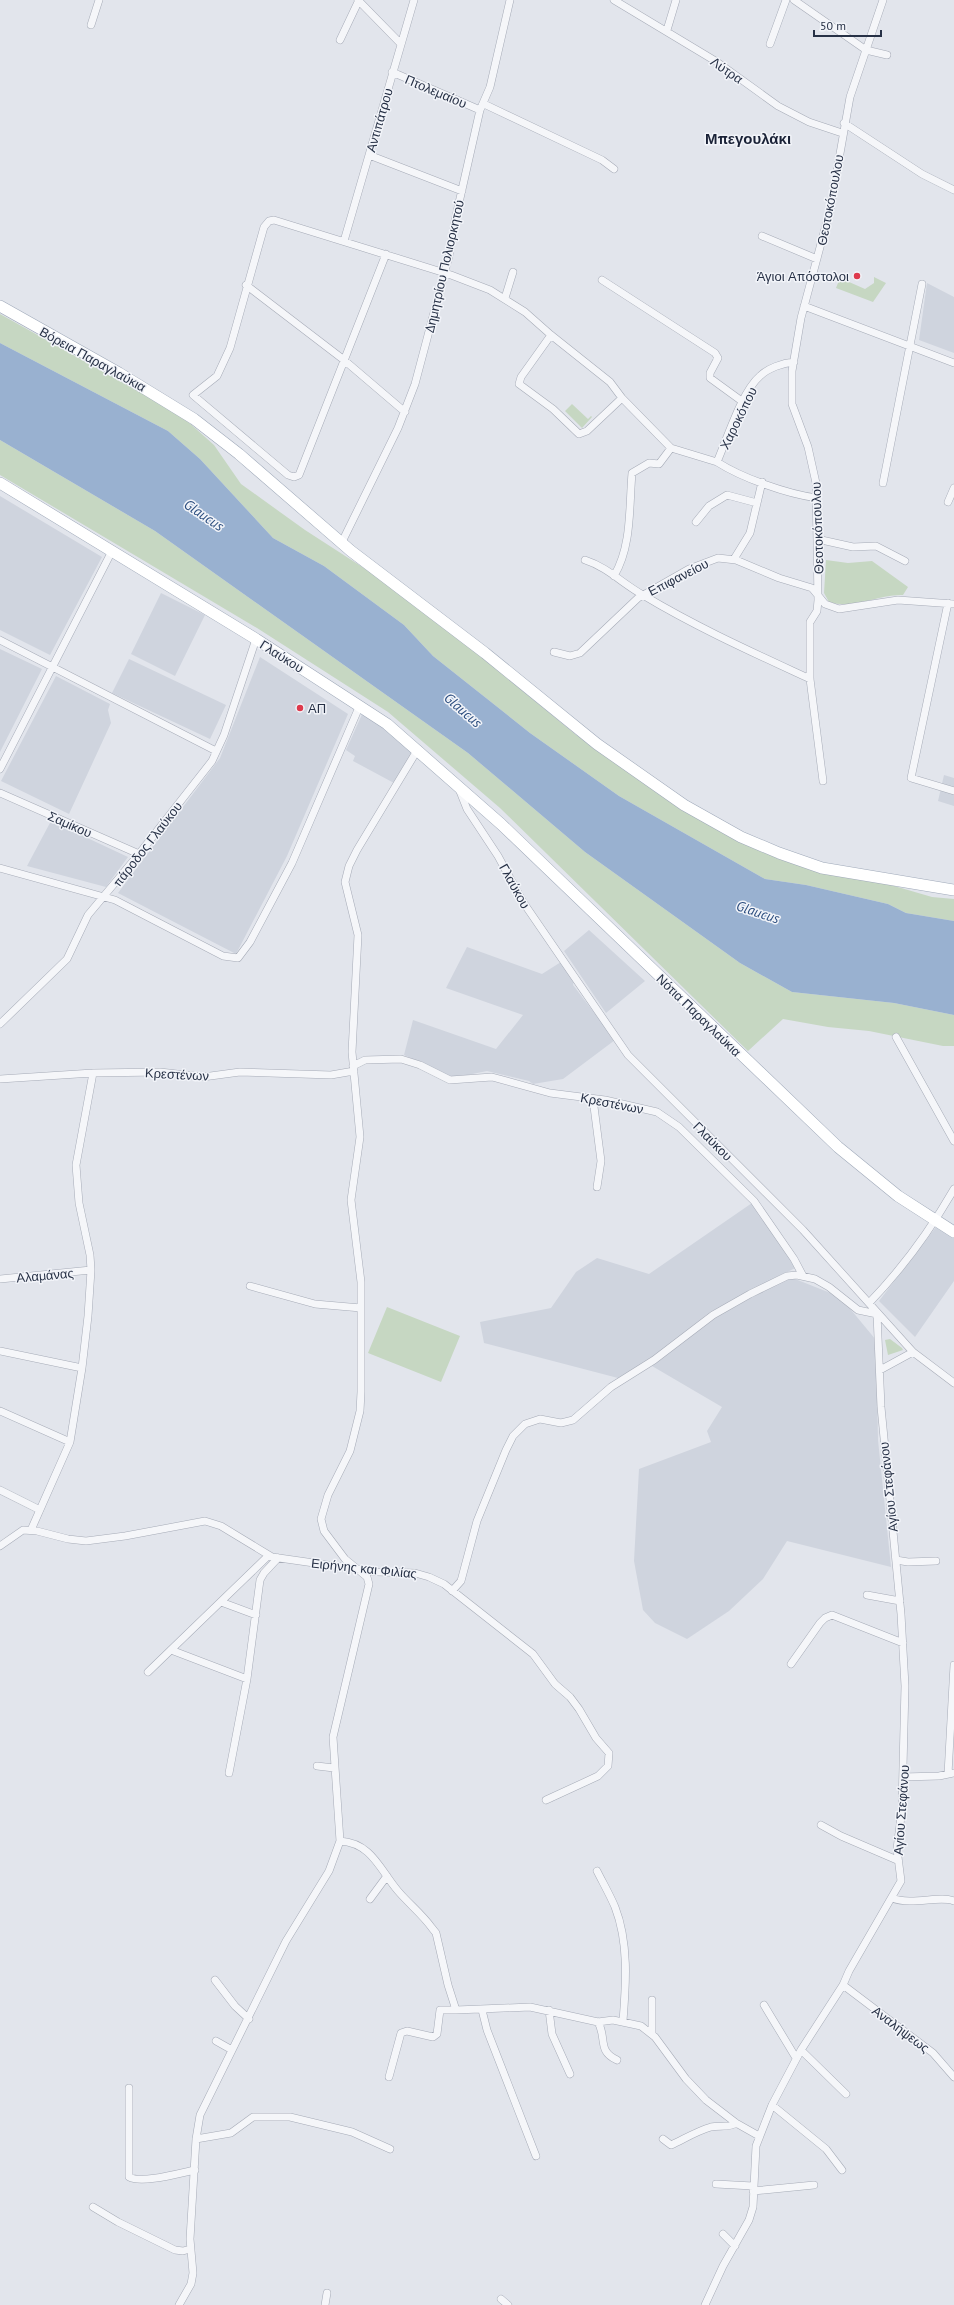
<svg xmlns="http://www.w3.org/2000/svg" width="954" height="2305" font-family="'PT Sans',sans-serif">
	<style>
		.built { fill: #cfd4de }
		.green { fill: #c6d7c2 }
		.water { fill: #99b1d0 }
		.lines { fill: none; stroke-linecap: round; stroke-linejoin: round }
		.street-casing { stroke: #a6abb7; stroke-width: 8 }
		.primary-casing { stroke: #9fa9b9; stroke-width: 12 }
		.street { stroke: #f5f6f9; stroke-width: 7 }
		.primary { stroke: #fff; stroke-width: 11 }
		.poi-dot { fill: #de394c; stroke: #f2f4f9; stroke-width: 1.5 }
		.labels { text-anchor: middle; stroke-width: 3; stroke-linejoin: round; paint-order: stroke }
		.street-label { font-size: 13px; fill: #273146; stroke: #f2f4f9 }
		.poi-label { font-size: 13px; fill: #273146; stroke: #f2f4f9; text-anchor: end }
		.water-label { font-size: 14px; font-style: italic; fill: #2c4e7f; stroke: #f2f4f9 }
		.quarter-label { font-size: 15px; font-weight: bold; fill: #1a2237; stroke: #f2f4f9 }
	</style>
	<rect width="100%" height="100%" fill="#e2e5ec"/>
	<path class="built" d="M927 283 954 297V353L919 340Z
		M0 496 102 557 50 655 0 630Z
		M161 593 205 615 175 676 131 654Z
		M0 649 42 669 0 752Z
		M260 657 348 714 287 856 236 954 118 893 220 758Z
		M129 659 226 705 210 739 112 693Z
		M56 676 110 704 108 710 111 723 69 814 1 781Z
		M364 710 415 747 394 783 353 761 355 756 346 750Z
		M944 775 954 778V806L938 801Z
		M51 821 128 857 106 887 27 866Z
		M589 930 645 981 606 1013 564 951Z
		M467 947 542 974 561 962 574 981 573 985 615 1040 563 1079 533 1084 529 1081 487 1071 453 1078 404 1055 413 1020 496 1049 523 1015 446 988Z
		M752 1203 780 1240 795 1268 710 1312 657 1355 618 1378 484 1343 480 1322 551 1308 576 1272 597 1258 649 1274Z
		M936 1227 954 1238V1281L915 1337 879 1301Z
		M790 1277 833 1294 847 1305 876 1340 878 1440 891 1567 787 1541 763 1579 729 1611 687 1639 655 1623 643 1610 634 1561 639 1469 711 1442 707 1431 722 1407 652 1366 716 1317Z"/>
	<path class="green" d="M874 277 886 283 873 302 836 288 840 278 865 289 874 283Z
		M0 314 152 399 186 420 214 445 241 484 305 530 370 572 479 655 575 734 670 798 760 847 932 897 954 899V921L906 913 888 904 806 885 765 879 619 796 530 733 433 656 404 625 324 566 273 538 200 459 168 431 0 343Z
		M572 404 588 419 591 416 592 417 582 428 565 411Z
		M0 440 155 531 468 753 585 852 740 963 792 992 894 1003 954 1015V1046H943L869 1031 828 1027 783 1019 748 1051 500 808 388 712 257 628 0 475Z
		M826 560 848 563 872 561 908 587 903 595C877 594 855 610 829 602L824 593Z
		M387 1307 460 1336 441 1382 368 1353Z
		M890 1339 902 1348 903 1350 888 1355 885 1340Z"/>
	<path class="water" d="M0 343 168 431 200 459 273 538 324 566 404 625 433 656 530 733 619 796 765 879 806 885 888 904 906 913 954 921V1015L894 1003 792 992 740 963 585 852 468 753 155 531 0 440Z"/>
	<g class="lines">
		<defs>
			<path id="street" d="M358 0 401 44
				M614 0 717 62 778 106 809 122 842 133
				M794 0 866 50 887 55
				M91 25 99 0
				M667 30 676 0
				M340 40 359 0
				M770 44 786 0
				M392 72 480 110
				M484 104 602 160 614 169
				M844 123 922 174 954 190
				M369 155 462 191
				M762 236 817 259
				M344 241 414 0
				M386 254 299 475 294 477 288 475 193 395 217 376 230 348 264 227 269 221 274 220C331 238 388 255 445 273L451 275 490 290 525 312 551 335 610 382 622 398 671 448 717 462
				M602 280 715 353 718 358 710 373V378L743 402
				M246 285 344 360 405 412
				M505 298 513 272
				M804 306 954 363
				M551 335 521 377 519 384 553 409 579 434 587 431 622 398
				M794 362C783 363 768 368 760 376 742 391 727 439 717 462 742 478 787 494 817 498
				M883 483 922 284
				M948 502 954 488
				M696 522 709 506 727 495 757 503
				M817 539 853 547 876 546 905 561
				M341 544 398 428 415 384 449 256 456 216 480 110 490 87 510 0
				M734 559 750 533 762 482
				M585 560C607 567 623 584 643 595 696 627 754 653 810 679
				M614 576C632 546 629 507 632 473L649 463 659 464 671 448
				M948 603 911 778 954 791
				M0 640 216 751
				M554 652 570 656 580 653 638 598 689 569 718 558 736 560 779 578 812 588 825 604 839 609 898 600 954 604
				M418 749 357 850 349 866 345 882 358 935 352 1052 360 1137 351 1200 361 1282V1392L360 1411 350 1451 328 1495 321 1519 324 1531 345 1559 367 1577 369 1584 333 1737 340 1841C372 1843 380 1870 398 1891 409 1904 422 1914 432 1928L436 1933 448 1985 456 2010 530 2007 598 2022 613 2020 641 2026 655 2037 686 2079 706 2100 736 2123 759 2136
				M0 769 112 551
				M823 781 810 679V622L817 611 818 600 816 483 808 447 792 404V371L801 318 830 210 850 97 883 0
				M459 789 467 809 498 856 523 902 628 1055 803 1230 913 1352 954 1383
				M0 793 139 854
				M0 868 115 900 223 956 238 958 250 942 292 863 360 705
				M0 1024 67 959 88 915 139 854 212 761 224 735 256 639
				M896 1037 954 1141
				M353 1066 365 1060 401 1059 420 1065 450 1080 492 1077 550 1093 605 1100 657 1112 679 1127 754 1201 794 1259 803 1276
				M0 1079 93 1073 160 1072 203 1077 240 1072 331 1075 354 1071
				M593 1099 601 1161 597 1187
				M0 1279 91 1270
				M250 1286 315 1304 361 1308
				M869 1303C901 1270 931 1229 954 1189
				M0 1351 82 1368
				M880 1370 913 1352
				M0 1411 70 1442
				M0 1490 40 1510
				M31 1530 70 1442 82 1368 88 1316 91 1270 90 1255 79 1203 76 1165 93 1073
				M0 1546 23 1530 37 1531 68 1539 86 1541 125 1536 205 1521 221 1526 272 1557 377 1572 415 1573 429 1577 444 1584 533 1654 555 1684 570 1697 579 1709 596 1738 609 1753 608 1766 598 1776 546 1800
				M896 1560 908 1562 936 1561
				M452 1591 461 1581 477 1521 506 1450 513 1436 525 1424 540 1419 561 1423 573 1420 611 1387 654 1360 713 1315 750 1294 787 1276 797 1275 815 1279 829 1287 858 1310 877 1314 881 1407 901 1614 905 1686 902 1808 897 1849 901 1881 849 1971 843 1985 801 2050 772 2105 756 2146 753 2207 749 2220 723 2266 705 2305
				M867 1595 900 1601
				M221 1602 256 1615
				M171 1650 247 1679
				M791 1664 820 1623 825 1618 832 1615 903 1643
				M148 1672 268 1556
				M317 1766 334 1768
				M229 1773 247 1679 260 1580 264 1573 278 1558
				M948 1774 954 1665
				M903 1777 939 1776 954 1773
				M821 1825 841 1836 897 1860
				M597 1871C603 1883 610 1895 615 1907 629 1943 626 1984 623 2021
				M892 1898C912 1906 940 1895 954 1901
				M370 1899 387 1876
				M215 1980 235 2006 249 2019
				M843 1985 933 2053 954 2077
				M764 2005 796 2058
				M482 2010 487 2030 536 2156
				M549 2010 552 2034 570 2074
				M598 2022C607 2038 597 2051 617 2060
				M652 2034V2000
				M216 2041 232 2050
				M801 2050 846 2094
				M389 2077 401 2033 407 2031 433 2037 437 2034 440 2010H456
				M129 2088V2177C142 2184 180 2173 195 2170
				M772 2105 826 2149 842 2170
				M196 2139 231 2133 253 2117H290L352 2132 390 2149
				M663 2139 671 2145C684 2139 697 2131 711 2127 719 2125 730 2128 736 2123
				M716 2184 753 2186
				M753 2191 814 2185
				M93 2207 118 2222 175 2250 183 2251 190 2249
				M723 2234 735 2246
				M501 2299 508 2305
				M179 2305 191 2284 193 2273 190 2239 196 2139 200 2115 286 1941 329 1871 340 1841
				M325 2305 327 2293"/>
			<path id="primary" d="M0 306 119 373 194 419 239 454 351 551 485 653 597 744 684 805 741 837 779 853 822 868 954 890
				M0 483 256 639 387 724 501 824 838 1147 898 1196 954 1232"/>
		</defs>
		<use href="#street" class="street-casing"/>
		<use href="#primary" class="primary-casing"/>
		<use href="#street" class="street"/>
		<use href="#primary" class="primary"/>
	</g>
	<g class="poi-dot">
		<circle cx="857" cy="276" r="4"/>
		<circle cx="300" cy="708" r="4"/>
	</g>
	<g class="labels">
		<g class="street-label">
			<text transform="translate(727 70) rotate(35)" y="5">Λύτρα</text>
			<text transform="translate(436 91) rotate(23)" y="5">Πτολεμαίου</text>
			<text transform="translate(379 120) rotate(-74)" y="5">Αντιπάτρου</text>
			<text transform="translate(830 200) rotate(-79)" y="5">Θεοτοκόπουλου</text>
			<text transform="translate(444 266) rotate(-77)" y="5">Δημητρίου Πολιορκητού</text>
			<text transform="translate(93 359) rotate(29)" y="5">Βόρεια Παραγλαύκια</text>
			<text transform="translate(738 418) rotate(-64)" y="5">Χαροκόπου</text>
			<text transform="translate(817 528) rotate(-92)" y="5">Θεοτοκόπουλου</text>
			<text transform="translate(678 577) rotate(-27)" y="5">Επιφανείου</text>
			<text transform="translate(282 656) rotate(32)" y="5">Γλαύκου</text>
			<text transform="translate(70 824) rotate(24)" y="5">Σαμίκου</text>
			<text transform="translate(147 844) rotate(-52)" y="5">πάροδος Γλαύκου</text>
			<text transform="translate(515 886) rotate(61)" y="5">Γλαύκου</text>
			<text transform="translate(699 1015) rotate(44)" y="5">Νότια Παραγλαύκια</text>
			<text transform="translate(177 1074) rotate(3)" y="5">Κρεστένων</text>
			<text transform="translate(612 1103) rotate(11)" y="5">Κρεστένων</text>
			<text transform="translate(713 1141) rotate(45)" y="5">Γλαύκου</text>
			<text transform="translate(45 1275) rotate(-5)" y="5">Αλαμάνας</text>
			<text transform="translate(888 1487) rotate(-96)" y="5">Αγίου Στεφάνου</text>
			<text transform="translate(364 1568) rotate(6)" y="5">Ειρήνης και Φιλίας</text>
			<text transform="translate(901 1810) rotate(-86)" y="5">Αγίου Στεφάνου</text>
			<text transform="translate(901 2029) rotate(37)" y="5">Αναλήψεως</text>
		</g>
		<g class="poi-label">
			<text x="849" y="281">Άγιοι Απόστολοι</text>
			<text x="308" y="713" text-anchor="start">ΑΠ</text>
		</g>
		<g class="water-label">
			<text transform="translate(204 515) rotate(34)" y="5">Glaucus</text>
			<text transform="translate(463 710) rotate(41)" y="5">Glaucus</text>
			<text transform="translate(758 912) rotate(18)" y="5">Glaucus</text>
		</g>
		<g class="quarter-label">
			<text x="748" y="144">Μπεγουλάκι</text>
		</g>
	</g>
	<path d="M814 30v6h67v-6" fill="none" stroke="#273146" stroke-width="2"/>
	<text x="820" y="30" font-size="12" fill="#273146" stroke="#f2f4f9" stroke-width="3" paint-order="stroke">50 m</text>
</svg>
